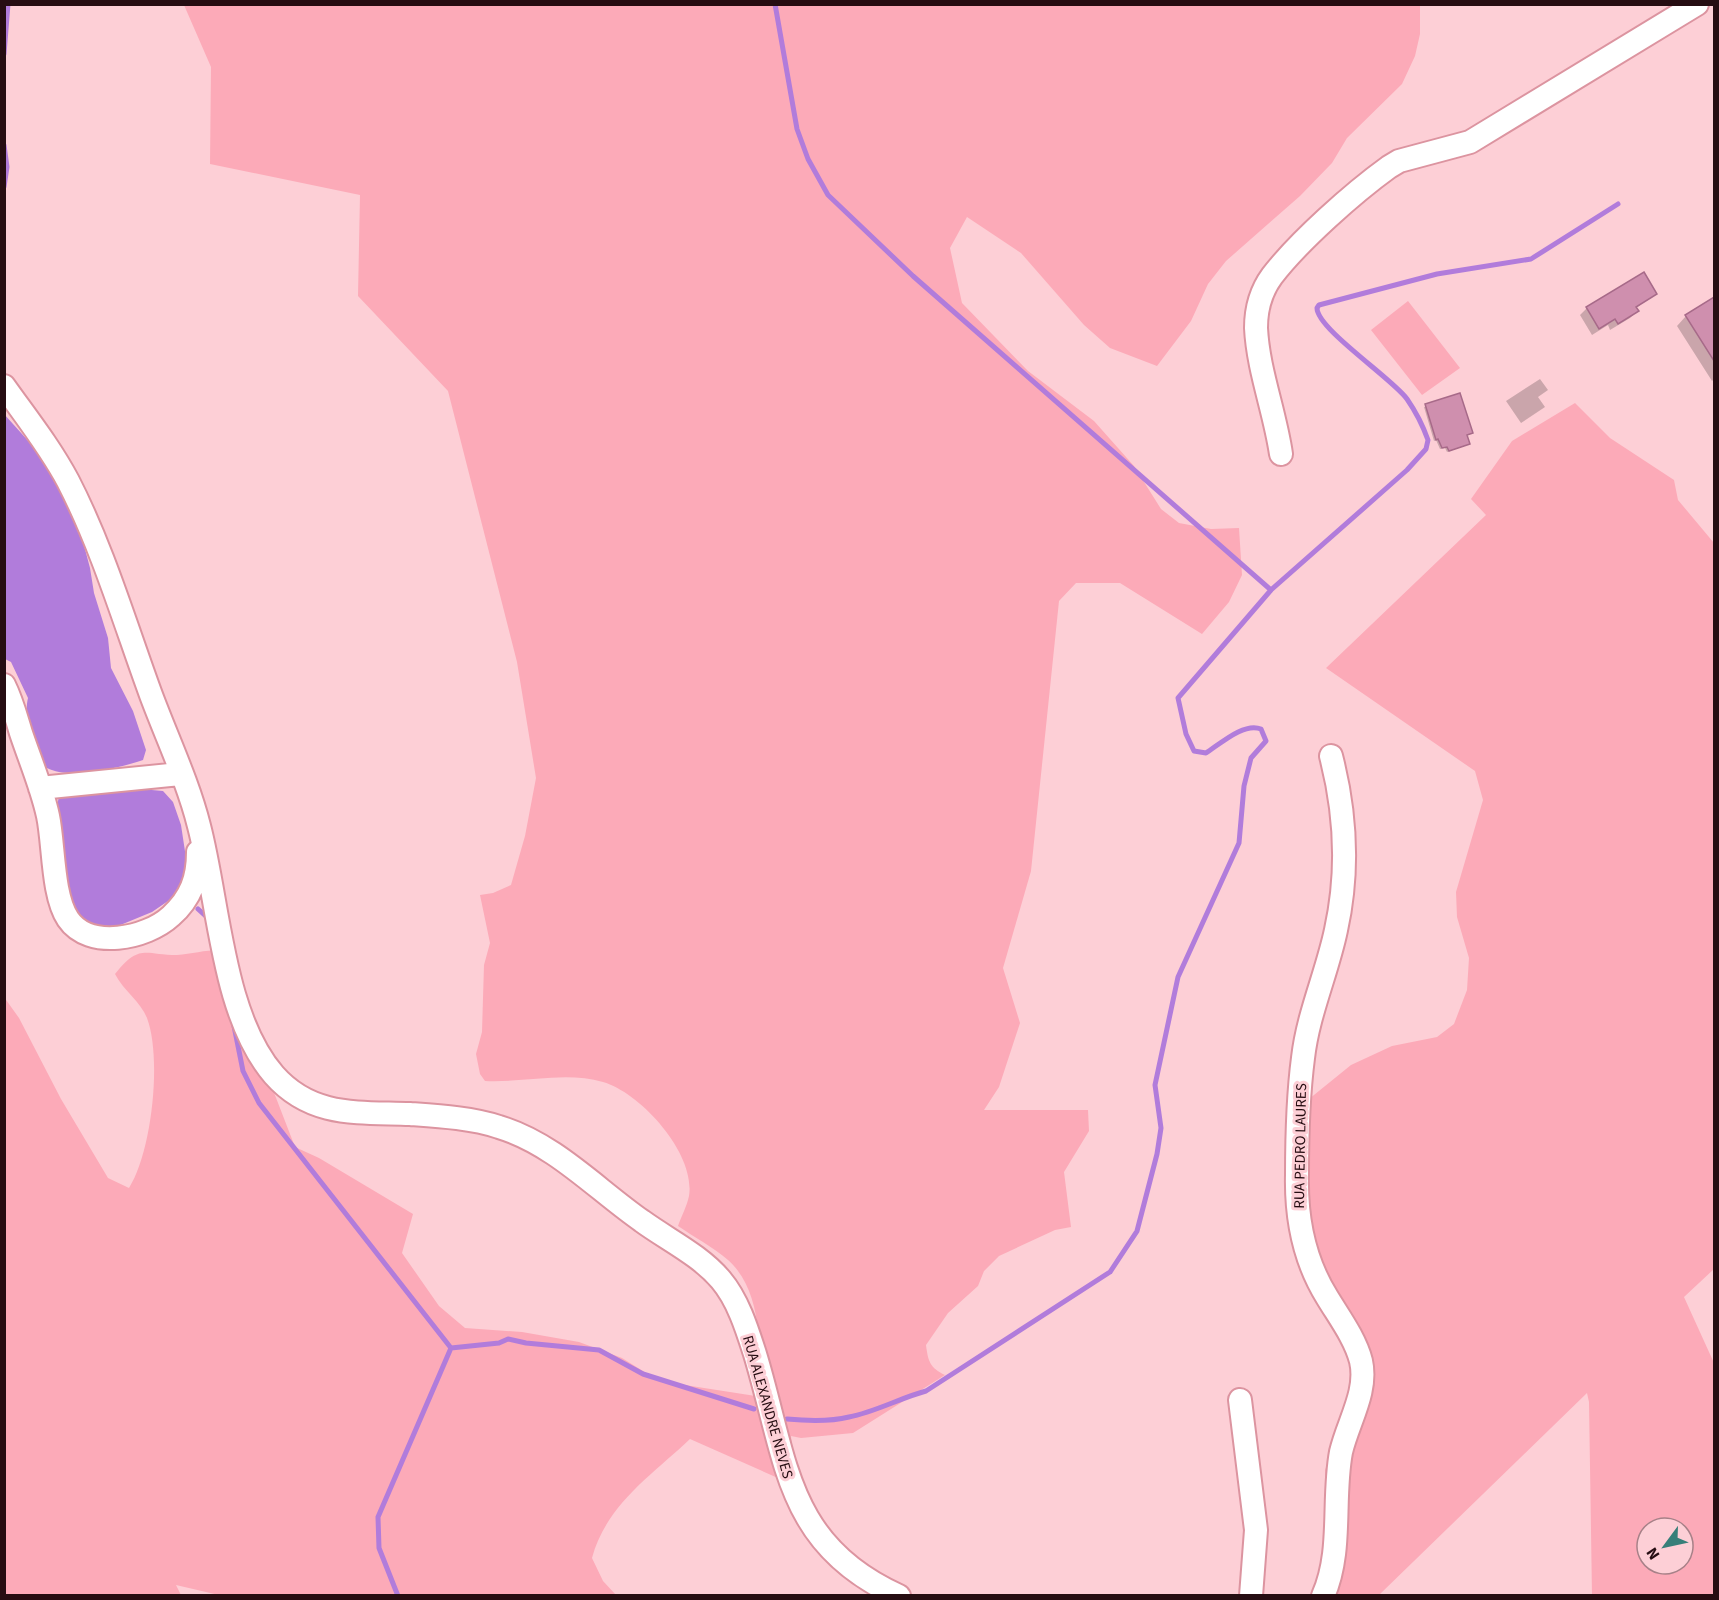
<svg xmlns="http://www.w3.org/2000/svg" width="1719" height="1600" font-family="'Source Sans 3',sans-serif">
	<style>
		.green { fill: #fcaab8; fill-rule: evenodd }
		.water { fill: #b17cdb }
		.shadow { fill: #0003 }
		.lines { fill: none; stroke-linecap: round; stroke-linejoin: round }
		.stream { stroke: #b17cdb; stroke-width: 5 }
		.building { fill: #cf8fae; stroke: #a76a89; stroke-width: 1.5 }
		.minor-casing { stroke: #dc94a0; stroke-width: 26 }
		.minor { stroke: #fff; stroke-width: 22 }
		.labels { text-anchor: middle; stroke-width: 6; stroke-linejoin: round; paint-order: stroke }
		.street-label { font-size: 15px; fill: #260d12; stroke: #fdcfd6 }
	</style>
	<rect width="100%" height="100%" fill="#fdcfd6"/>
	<path class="green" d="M184 5H1420V34L1415 56 1402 84 1347 138 1332 163 1300 196 1226 261 1208 284 1191 321 1157 366 1110 348 1084 325 1021 253 967 217 950 248 962 303 1028 371 1094 421 1134 466 1161 509 1179 523 1211 529 1239 528 1242 575 1229 602 1202 634 1120 583H1076L1059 601 1031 871 1003 968 1020 1023 999 1087 984 1110H1088L1089 1131 1064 1172 1071 1227 1055 1230 999 1256 984 1271 978 1286 948 1313 926 1345C928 1361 930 1368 945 1375L853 1433 801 1438 791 1436 796 1486 690 1439C652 1475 606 1505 592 1558L603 1581 616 1595 223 1596 176 1585 181 1595H5L4 997 19 1018 61 1099 108 1178 129 1188C152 1152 162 1058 147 1018 141 1002 123 990 115 974 140 943 144 955 177 955 191 954 205 950 219 950L295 1147 319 1158 413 1214 402 1253 439 1306 465 1328 522 1332 579 1342 622 1358 659 1381 762 1397C759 1353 764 1292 728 1260 713 1247 694 1237 678 1226 681 1217 687 1206 689 1196 696 1154 641 1093 603 1082 566 1071 523 1083 485 1081L480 1074 476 1054 482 1032 484 965 490 943 480 895 493 893 511 885 525 836 536 778 517 662 448 391 358 296 360 195 210 164 211 67Z
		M1408 301 1460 368 1422 395 1371 330Z
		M1575 403 1610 438 1674 480 1678 500 1714 543V1269L1684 1297 1714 1363V1595H1592L1589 1402 1587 1393 1379 1595H1310L1322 1580 1327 1550 1325 1470 1352 1392 1353 1360 1308 1278 1288 1224 1287 1140 1293 1112 1351 1065 1392 1046 1437 1037 1454 1024 1467 990 1469 958 1457 917 1456 892 1483 800 1475 771 1326 668 1486 515 1471 499 1512 441ZM1647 1528H1683V1564H1647Z"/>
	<path class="water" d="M4 414 40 454 77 519 90 568 94 593 108 638 111 668 133 711 146 750 143 760C119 768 70 780 47 768 37 762 33 745 31 735 28 722 25 711 28 698L11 662 5 659Z
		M129 788 163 791 173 802 181 825 188 871 171 899 152 912 118 926 94 928 72 908 56 809 59 797Z"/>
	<path class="shadow" d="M1655 293 1635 309 1637 311 1630 318 1610 330 1608 325 1592 335 1580 315 1587 308Z
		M1714 298V379L1712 381 1677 326 1686 316Z
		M1540 379 1548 390 1538 397 1545 407 1521 423 1506 401Z
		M1459 395 1471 433 1466 436 1469 444 1447 452 1445 448 1440 449 1436 440 1434 441 1424 407Z"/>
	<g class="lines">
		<path class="stream" d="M775 4 797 129 808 159 828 195 913 276 1271 590
			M4 54 8 4
			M4 145 7 167 4 187
			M198 909 210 920
			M234 1026 243 1071 259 1103 451 1348
			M451 1348 499 1343 508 1339 526 1343 599 1350 643 1374 754 1409
			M787 1419C808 1421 829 1422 849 1417 875 1412 900 1398 926 1391L1110 1272 1137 1231 1157 1154 1161 1128 1155 1085 1178 977 1239 843 1244 786 1251 758 1266 741 1261 729C1244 722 1220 744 1206 753L1194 751 1186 734 1178 698 1271 590 1407 470 1426 449 1428 440C1423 426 1416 412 1407 399 1393 379 1317 329 1317 308L1319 305 1437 274 1531 259 1618 204
			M398 1596 379 1548 378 1517 451 1348"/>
	</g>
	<path class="building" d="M1644 272 1657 294 1636 307 1639 311 1618 324 1615 319 1599 329 1586 307Z
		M1714 297V361L1685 315Z
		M1460 393 1473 433 1467 435 1470 444 1449 451 1447 447 1442 448 1438 439 1436 440 1425 404Z"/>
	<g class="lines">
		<defs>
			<path id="minor" d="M4 386C26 417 50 447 68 481 103 549 125 624 151 695 167 738 188 782 199 826 219 902 222 1015 274 1075 312 1118 359 1112 410 1114 438 1116 472 1118 499 1127 555 1144 596 1189 642 1221 668 1240 700 1255 721 1280 738 1300 747 1329 755 1354 787 1459 785 1545 899 1596
				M1281 454C1275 412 1258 370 1256 328 1256 310 1261 291 1272 276 1299 241 1353 193 1389 167L1399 161 1470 142 1697 4
				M4 685C12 701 16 717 21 733 30 760 42 788 48 816 54 844 52 895 68 919 89 950 146 939 171 916 191 898 198 878 198 852
				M40 788 180 774
				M1240 1400 1256 1530 1251 1596
				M1323 1596C1343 1551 1332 1500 1341 1452 1348 1422 1368 1392 1361 1361 1355 1338 1339 1317 1327 1297 1304 1260 1296 1218 1297 1175 1297 1137 1298 1096 1303 1058 1308 1014 1327 973 1336 930 1349 871 1346 814 1331 756"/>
		</defs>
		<use href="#minor" class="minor-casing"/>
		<use href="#minor" class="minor"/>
	</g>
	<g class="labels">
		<g class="street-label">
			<text transform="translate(1300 1146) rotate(-89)" y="5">RUA PEDRO LAURES</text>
			<text transform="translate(768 1407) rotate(74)" y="5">RUA ALEXANDRE NEVES</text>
		</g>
	</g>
	<rect width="1719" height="1600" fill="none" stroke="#260d12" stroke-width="12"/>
	<g transform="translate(1665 1546) rotate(237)"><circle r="28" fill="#fdcfd6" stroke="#a78188" stroke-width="1.5"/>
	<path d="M0-4.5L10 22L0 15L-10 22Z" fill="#377f79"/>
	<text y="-9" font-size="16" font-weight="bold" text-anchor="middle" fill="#260d12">N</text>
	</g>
</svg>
